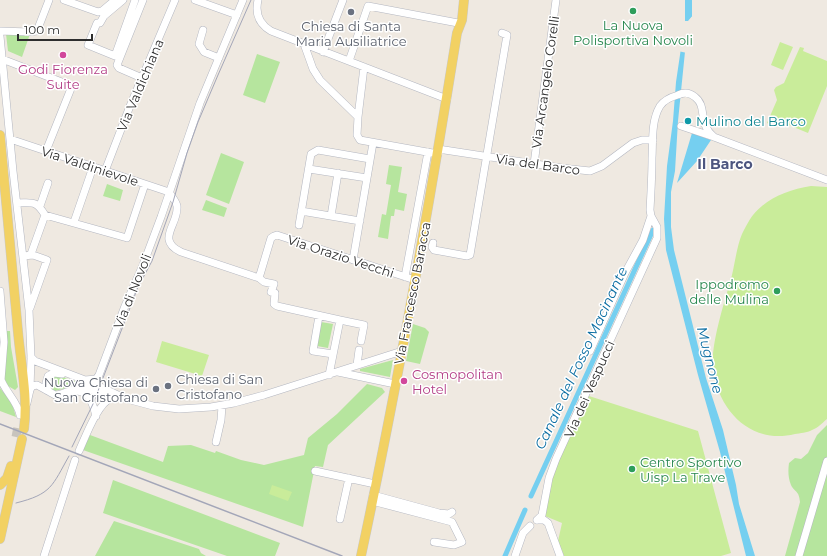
<svg xmlns="http://www.w3.org/2000/svg" width="827" height="556" font-family="Montserrat,sans-serif">
	<style>
		.green { fill: #b6e59e }
		.pitch { fill: #c9ec9a }
		.water { fill: #75cff0 }
		.pier { fill: #efe9e1 }
		.lines { fill: none; stroke-linecap: round; stroke-linejoin: round }
		.canal { stroke: #75cff0; stroke-width: 5 }
		.major-tunnel { stroke: #c8c4bd; stroke-width: 9; stroke-dasharray: 9 4.5; stroke-linecap: butt }
		.minor-casing { stroke: #b4b7c1; stroke-width: 8 }
		.major-casing { stroke: #c9c9c9; stroke-width: 10 }
		.minor { stroke: #fff; stroke-width: 7 }
		.major { stroke: #f2d163; stroke-width: 9 }
		.tram { stroke: #a3a6b8; stroke-width: 1 }
		.rail { stroke: #a3a6b8; stroke-width: 1.5 }
		.leisure-dot { fill: #2e9e5b; stroke: #fff; stroke-width: 1.5 }
		.worship-dot { fill: #6b7280; stroke: #fff; stroke-width: 1.5 }
		.hotel-dot { fill: #d1479c; stroke: #fff; stroke-width: 1.5 }
		.culture-dot { fill: #0f9aa8; stroke: #fff; stroke-width: 1.5 }
		.labels { text-anchor: middle; stroke-width: 3; stroke-linejoin: round; paint-order: stroke }
		.leisure-label { font-size: 13px; fill: #27864d; stroke: #fff }
		.worship-label { font-size: 13px; fill: #5b616d; stroke: #fff }
		.hotel-label { font-size: 13px; fill: #b23c85; stroke: #fff }
		.street-label { font-size: 13px; fill: #2e2e2e; stroke: #fff }
		.culture-label { font-size: 13px; fill: #0d838f; stroke: #fff; text-anchor: start }
		.neighbourhood-label { font-size: 14px; font-weight: bold; fill: #4d5680; stroke: #fff }
		.water-label { font-size: 14px; font-style: italic; fill: #0d6fa3; stroke: #fff }
	</style>
	<rect width="100%" height="100%" fill="#efe9e1"/>
	<path class="green" d="M6 34H30L22 57 8 51Z
		M257 54 280 62 265 103 243 95Z
		M221 153 244 162 229 204 206 195Z
		M389 165 402 167 398 192 407 194 404 211 395 209 394 216H391L388 239 378 237 382 214 386 215 391 185 386 184Z
		M107 184 123 190 120 201 103 196Z
		M206 200 227 208 224 217 202 210Z
		M321 322 333 324 328 348 317 346Z
		M413 324 425 328 429 332 420 364 406 361Z
		M5 331H10L11 347 18 387 15 390 8 386 3 377Z
		M393 360 390 377 360 371V369Z
		M57 375 81 383V384L55 391 49 386 50 377Z
		M367 384 382 388 385 392 328 445 323 467 315 466 303 527 83 450 90 435 163 462 168 446 191 445 215 453 216 451 241 460 264 465 304 455 308 438 337 414Z
		M0 388 12 403 16 417 0 411Z
		M827 425V556H785L800 502C799 490 795 493 791 485 788 478 788 470 789 463L795 458 801 459 808 453 817 435Z
		M113 480 280 543 275 556H227L103 513Z
		M114 521 199 549 201 553 206 556H95Z"/>
	<path class="pitch" d="M780 42 793 47 783 70 771 65Z
		M800 47 804 48 803 51 827 61V86L808 133 774 119 771 125 767 123 777 100 774 90 776 87 784 83Z
		M811 186 827 187V419C822 423 818 428 812 430 807 433 800 433 795 434 751 445 719 411 713 370 710 345 725 301 732 275 735 262 737 246 742 234 745 228 749 220 753 215 768 197 788 190 811 186Z
		M162 341 209 355 202 376 156 362Z
		M589 396 698 431 731 553 721 556H564L558 541 562 523 545 516 551 481 559 458Z
		M272 485 292 492 288 501 269 494Z"/>
	<path class="water" d="M685 0H692V17L688 22 678 121 675 171 671 192V227L674 250 706 378 723 430 736 485 739 504 755 556H746L720 452 698 375 666 250 664 219 667 166 673 121 676 82 685 21Z
		M692 133 711 140 697 161 677 183Z"/>
	<path class="pier" d="M694 14V17L690 23 687 53 678 51 683 21H688Z"/>
	<g class="lines">
		<path class="canal" d="M531 496 653 230
			M505 556 525 510"/>
		<path class="major-tunnel" d="M16 437 18 427"/>
		<defs>
			<path id="minor" d="M64 0 98 12 102 11 115 0
				M123 0 104 16 100 23H97L88 45 115 56 135 0
				M195 0 237 15
				M258 0C255 13 259 24 271 31L447 99
				M203 30 199 44 204 52 219 58
				M0 31 29 32 37 31 49 0
				M0 36 13 171 29 310 31 357 30 390 27 403
				M304 44 313 69 320 80 358 117 357 135 360 140 438 154
				M323 52 343 0
				M2 59 72 86 46 151
				M349 61 368 6 458 23
				M142 78 119 68 117 65 143 0
				M358 117 364 67
				M681 126 714 137 827 180
				M10 139 169 192
				M438 149 562 168 590 171 602 166 633 143 642 140H653
				M534 164 556 0
				M309 169 367 178
				M105 171 130 106 175 0
				M169 192C172 197 176 201 177 206 179 224 155 240 181 252L259 278 271 238 274 236 277 235 415 280
				M17 203C33 203 36 200 45 215L127 238 145 184
				M40 206 48 183
				M301 211 360 221
				M331 216 338 173
				M74 222 93 167
				M299 225 311 154 318 150 370 159
				M433 243 432 247 434 250 467 256 470 255 507 35 502 33
				M31 254 45 215
				M23 256 33 255 47 260 30 308
				M353 260 373 143
				M405 277 428 152
				M259 278 264 282 274 284 271 292 275 293 274 304 277 306 340 320
				M0 291 4 342 1 380
				M319 316 313 351 333 354
				M590 351 625 273 643 240 651 216
				M31 357 35 361 85 380 122 397
				M357 365 359 350
				M338 372 395 384
				M329 375 340 320 364 325 361 341
				M0 377C4 391 17 400 20 415
				M85 380 96 379 99 375 125 306 143 265 161 217 200 103 243 0
				M30 390 32 386 37 385 55 395C59 395 63 393 67 392 87 387 92 399 96 416
				M48 391 46 383 48 376 54 373 62 374
				M68 392 80 386H84L107 397 123 398 153 406 179 409 211 407 234 403 264 395 402 351
				M216 442 221 420 222 406
				M79 451C85 438 98 402 112 398
				M315 471 375 484
				M373 495 439 513 449 514 452 512
				M372 501 452 522 462 542 454 545 434 542
				M340 519 349 478
				M537 520 542 515 549 478 556 459 657 238V227L651 216 650 210C651 192 652 175 652 158 653 141 651 121 660 106 664 100 671 97 678 95 684 92 689 92 695 97 708 107 697 123 714 137
				M537 520H544L548 523 560 556
				M44 556 75 460
				M515 556 523 533 530 526
				M799 556 827 461"/>
			<path id="major" d="M0 135C6 200 12 266 18 332 21 366 28 395 24 429
				M0 485 7 478 11 466
				M0 539 22 439
				M361 556C398 383 429 208 457 33L462 20 464 0"/>
		</defs>
		<use href="#minor" class="minor-casing"/>
		<use href="#major" class="major-casing"/>
		<use href="#minor" class="minor"/>
		<use href="#major" class="major"/>
		<path class="tram" d="M72 447 93 404 138 287 152 261 173 202 187 153 198 122 218 75 251 0
			M16 503C52 494 52 486 69 456"/>
		<path class="rail" d="M0 424 342 556"/>
	</g>
	<g class="leisure-dot">
		<circle cx="633" cy="11" r="4"/>
		<circle cx="777" cy="291" r="4"/>
		<circle cx="632" cy="469" r="4"/>
	</g>
	<g class="worship-dot">
		<circle cx="351" cy="12" r="4"/>
		<circle cx="168" cy="386" r="4"/>
		<circle cx="156" cy="389" r="4"/>
	</g>
	<g class="hotel-dot">
		<circle cx="63" cy="55" r="4"/>
		<circle cx="404" cy="381" r="4"/>
	</g>
	<circle class="culture-dot" cx="688" cy="121" r="4"/>
	<g class="labels">
		<g class="leisure-label">
			<text x="633" y="30">La Nuova<tspan x="633" dy="15">Polisportiva Novoli</tspan></text>
			<text x="769" y="289" text-anchor="end">Ippodromo<tspan x="769" dy="15">delle Mulina</tspan></text>
			<text x="640" y="467" text-anchor="start">Centro Sportivo<tspan x="640" dy="15">Uisp La Trave</tspan></text>
		</g>
		<g class="worship-label">
			<text x="351" y="31">Chiesa di Santa<tspan x="351" dy="15">Maria Ausiliatrice</tspan></text>
			<text x="176" y="384" text-anchor="start">Chiesa di San<tspan x="176" dy="15">Cristofano</tspan></text>
			<text x="148" y="387" text-anchor="end">Nuova Chiesa di<tspan x="148" dy="15">San Cristofano</tspan></text>
		</g>
		<g class="hotel-label">
			<text x="63" y="74">Godi Fiorenza<tspan x="63" dy="15">Suite</tspan></text>
			<text x="412" y="379" text-anchor="start">Cosmopolitan<tspan x="412" dy="15">Hotel</tspan></text>
		</g>
		<g class="street-label">
			<text transform="translate(545 82) rotate(-82)" y="5">Via Arcangelo Corelli</text>
			<text transform="translate(140 85) rotate(-67)" y="5">Via Valdichiana</text>
			<text transform="translate(538 164) rotate(8)" y="5">Via del Barco</text>
			<text transform="translate(90 166) rotate(18)" y="5">Via Valdinievole</text>
			<text transform="translate(341 256) rotate(18)" y="5">Via Orazio Vecchi</text>
			<text transform="translate(132 291) rotate(-68)" y="5">Via di Novoli</text>
			<text transform="translate(412 293) rotate(-79)" y="5">Via Francesco Baracca</text>
			<text transform="translate(589 389) rotate(-66)" y="5">Via dei Vespucci</text>
		</g>
		<g class="culture-label">
			<text x="696" y="126">Mulino del Barco</text>
		</g>
		<g class="neighbourhood-label">
			<text x="725" y="169">Il Barco</text>
		</g>
		<g class="water-label">
			<text transform="translate(581 358) rotate(-65)" y="5">Canale del Fosso Macinante</text>
			<text transform="translate(710 360) rotate(76)" y="5">Mugnone</text>
		</g>
	</g>
	<path d="M18 34v6h74v-6" fill="none" stroke="#2e2e2e" stroke-width="2"/>
	<text x="24" y="34" font-size="12" fill="#2e2e2e" stroke="#ffffff" stroke-width="3" paint-order="stroke">100 m</text>
</svg>
